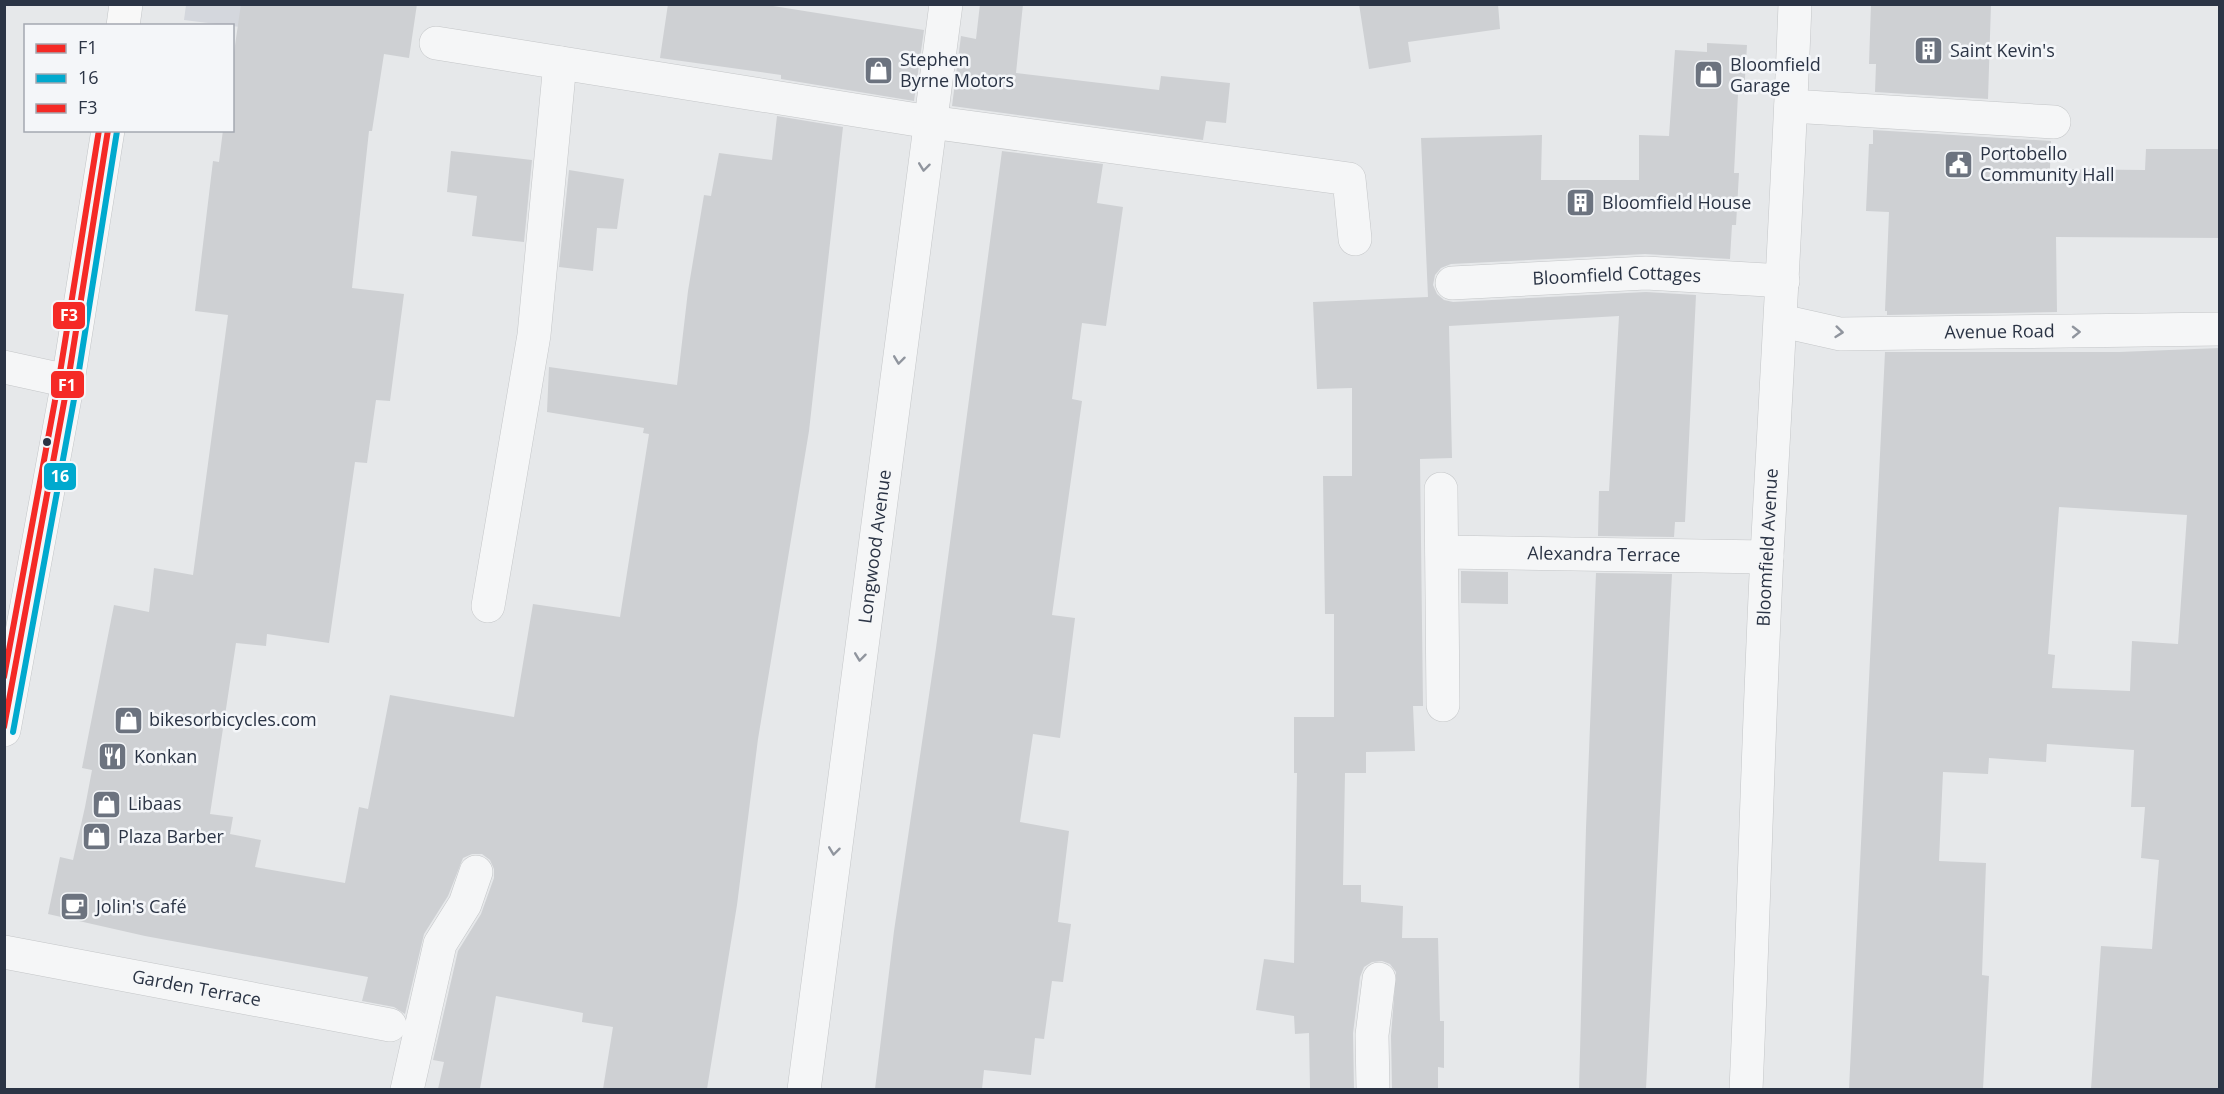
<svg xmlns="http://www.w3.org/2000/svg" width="2224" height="1094" font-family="'Open Sans',sans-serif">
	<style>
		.built { fill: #d4d7dd }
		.building { fill: #ced0d3; fill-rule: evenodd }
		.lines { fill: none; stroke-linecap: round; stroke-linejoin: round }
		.minor-casing { stroke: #c4c6c8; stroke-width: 34 }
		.major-casing { stroke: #c2c5c8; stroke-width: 34 }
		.minor { stroke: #f5f6f7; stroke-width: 33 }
		.major { stroke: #f8f8f8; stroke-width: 33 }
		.bus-1-casing { stroke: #f4f6f9; stroke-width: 10 }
		.bus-2-casing { stroke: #f4f6f9; stroke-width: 10 }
		.bus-3-casing { stroke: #f4f6f9; stroke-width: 10 }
		.bus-1 { stroke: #f52a26; stroke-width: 6 }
		.bus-2 { stroke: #00a9ce; stroke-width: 6 }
		.bus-3 { stroke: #f52a26; stroke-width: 6 }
		.oneway { stroke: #90959e }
		.bus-dot { fill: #2b3445; stroke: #f4f6f9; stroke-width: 2 }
		.labels { text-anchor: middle; stroke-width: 5; stroke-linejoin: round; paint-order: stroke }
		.poi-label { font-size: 18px; fill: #2b3445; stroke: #f4f6f9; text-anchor: start }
		.street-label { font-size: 18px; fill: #2b3445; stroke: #f4f6f9 }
		.line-badge { stroke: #f4f6f9; stroke-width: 2 }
		.badge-label { font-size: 16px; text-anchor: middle; font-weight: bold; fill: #fff }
	</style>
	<rect width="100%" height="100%" fill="#e6e8ea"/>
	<path class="built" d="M186 5H349L338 39 184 20Z"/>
	<path class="building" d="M241 4H417L409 58 384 54 372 131H369L352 288 404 294 390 401 376 400 367 463 355 462 329 643 267 634 266 646 236 643 210 814 233 817 230 834 261 840 255 867 345 883 359 807 368 809 390 695 514 717 533 604 620 617 649 434 643 433 644 428 547 412 549 367 677 385 688 291 704 195 711 196 719 153 772 160 777 116 843 127 809 431 758 739 737 905 707 1089H603L613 1027 582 1022 583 1013 496 996 480 1089H438L444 1062 433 1060 458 951 481 914 494 878V869L490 860 482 854H472L463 858 448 896 424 934 405 1014 394 1007 362 1001 368 977 145 936 48 914 60 857 73 860 85 807 92 770 82 768 114 605 149 612 154 568 193 575 228 315 195 311 213 161 219 162 223 130H232V66Z
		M668 4H760L924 30 914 101 781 79V75L660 58Z
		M980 4H1023L1016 73 1159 90 1161 76 1230 83 1226 123 1206 121 1203 140 952 106 961 36 976 39Z
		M1359 4H1498L1500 29 1408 42 1411 62 1369 69Z
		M1871 4H1991L1988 99 1875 92 1876 64H1869Z
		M1707 43 1747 45 1744 94H1738L1734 173H1739L1736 225H1732L1730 259 1645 254 1451 264 1441 268 1435 275 1433 285 1437 294 1444 300 1453 302 1646 292 1696 295 1685 522H1675L1674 537 1598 536 1599 491H1609L1619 316 1449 326 1452 458 1420 459 1423 706H1413L1415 751 1366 752V773H1345L1343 885H1361V902L1403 906 1402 938H1438L1440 1021H1444V1068L1438 1067V1089H1392L1391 1036 1396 972 1390 964 1382 961 1372 962 1364 967 1360 977 1353 1033 1354 1089H1310L1309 1033 1295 1034 1294 1016 1256 1010 1264 959 1294 963 1297 773H1294V717H1334V614H1325L1323 476H1352V388L1317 389 1313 302 1428 297 1421 138 1542 135 1541 180H1639V135L1669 136 1675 50 1707 52Z
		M1873 130 2051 141 2050 169 2145 170 2146 149H2220V238L2056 237 2057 312 1887 315V311H1885L1889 212 1866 211 1869 144H1873Z
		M451 151 532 160 524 242 472 236 477 196 447 192Z
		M1002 151 1103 164 1097 203 1123 207 1106 326 1082 323 1072 399 1082 401 1052 615 1075 618 1060 738 1033 734 1020 822 1069 831 1058 922 1071 924 1063 982 1052 981 1044 1039 1035 1038 1031 1075 984 1070 982 1089H875L894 931 936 648Z
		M569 170 624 179 617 229 597 228 593 271 559 267Z
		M2220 348V1089H2091L2101 946 2152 949 2159 860 2141 858 2145 807H2131L2134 750 2047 744 2046 762 1989 758 1988 774 1943 772 1939 861 1986 863 1982 975 1989 976 1983 1089H1849L1885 352H2119ZM2059 507 2187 515 2178 644 2132 641 2130 691 2052 688 2055 655 2048 654Z
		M1461 571 1508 572V604L1461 603Z
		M1596 573 1672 574 1646 1089H1579L1586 828Z"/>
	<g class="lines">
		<defs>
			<g id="minor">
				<path d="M436 43 930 122 1349 179 1355 239"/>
				<path d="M1791 106 2054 122"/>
				<path id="s1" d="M1452 283 1646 273 1783 281"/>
				<path id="s2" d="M1782 321 1840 334 2220 329"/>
				<path d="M4 367 68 381"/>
				<path d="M1441 489 1443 705"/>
				<path id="s3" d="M1442 552 1767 557"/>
				<path d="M488 606 534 335 560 63"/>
				<path id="s4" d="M4 952 390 1025"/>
				<path d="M407 1090 440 944 465 904 476 872"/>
				<path id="s5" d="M804 1090 946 4"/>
				<path d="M1373 1090 1372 1035 1379 979"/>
				<path id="s6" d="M1746 1090C1754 911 1758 733 1767 555 1777 371 1788 188 1795 4"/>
			</g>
			<path id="major" d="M123 26 126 4
				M4 730 68 381 108 130"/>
		</defs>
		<use href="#minor" class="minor-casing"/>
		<use href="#major" class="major-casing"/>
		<use href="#minor" class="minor"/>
		<use href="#major" class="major"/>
		<defs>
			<path id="bus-1" d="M4 727 68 381 108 130"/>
			<path id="bus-2" d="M13 732 77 383 117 131"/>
			<path id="bus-3" d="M4 677 59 379 99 130"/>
		</defs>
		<use href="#bus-1" class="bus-1-casing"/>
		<use href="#bus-2" class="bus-2-casing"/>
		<use href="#bus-3" class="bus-3-casing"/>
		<use href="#bus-1" class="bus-1"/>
		<use href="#bus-2" class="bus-2"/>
		<use href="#bus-3" class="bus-3"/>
	</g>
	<defs><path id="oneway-chevron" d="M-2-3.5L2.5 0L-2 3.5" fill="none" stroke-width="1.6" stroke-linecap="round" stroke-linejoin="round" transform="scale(1.5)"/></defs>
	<g class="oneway">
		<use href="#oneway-chevron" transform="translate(924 167) rotate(97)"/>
		<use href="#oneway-chevron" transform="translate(1839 332) rotate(6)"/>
		<use href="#oneway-chevron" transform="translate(2076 332) rotate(-1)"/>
		<use href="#oneway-chevron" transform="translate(899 360) rotate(97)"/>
		<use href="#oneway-chevron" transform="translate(860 657) rotate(97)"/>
		<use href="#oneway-chevron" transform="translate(834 851) rotate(97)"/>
	</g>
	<defs>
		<symbol id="building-square" viewBox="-11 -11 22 22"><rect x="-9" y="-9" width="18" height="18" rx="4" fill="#6c737f" stroke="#f4f6f9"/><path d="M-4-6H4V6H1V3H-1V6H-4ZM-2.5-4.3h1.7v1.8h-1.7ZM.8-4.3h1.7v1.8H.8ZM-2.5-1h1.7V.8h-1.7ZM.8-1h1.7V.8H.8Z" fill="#fff"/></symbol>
		<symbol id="shop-square" viewBox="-11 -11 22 22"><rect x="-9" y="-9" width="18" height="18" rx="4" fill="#6c737f" stroke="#f4f6f9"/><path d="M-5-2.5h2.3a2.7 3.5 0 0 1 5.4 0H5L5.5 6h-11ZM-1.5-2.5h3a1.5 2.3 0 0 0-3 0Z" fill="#fff"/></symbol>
		<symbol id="civic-square" viewBox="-11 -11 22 22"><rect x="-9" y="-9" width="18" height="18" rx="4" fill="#6c737f" stroke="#f4f6f9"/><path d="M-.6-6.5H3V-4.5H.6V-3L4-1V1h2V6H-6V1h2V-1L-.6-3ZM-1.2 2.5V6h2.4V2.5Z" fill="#fff"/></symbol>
		<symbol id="restaurant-square" viewBox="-11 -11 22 22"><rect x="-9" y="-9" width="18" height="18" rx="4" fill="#6c737f" stroke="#f4f6f9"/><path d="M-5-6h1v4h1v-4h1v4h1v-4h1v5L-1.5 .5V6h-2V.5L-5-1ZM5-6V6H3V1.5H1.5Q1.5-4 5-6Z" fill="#fff"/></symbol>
		<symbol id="cafe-square" viewBox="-11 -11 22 22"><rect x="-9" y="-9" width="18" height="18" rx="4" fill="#6c737f" stroke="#f4f6f9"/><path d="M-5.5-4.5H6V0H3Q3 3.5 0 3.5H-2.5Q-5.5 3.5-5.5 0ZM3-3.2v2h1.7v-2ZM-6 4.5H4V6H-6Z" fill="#fff"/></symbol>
	</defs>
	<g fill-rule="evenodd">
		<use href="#building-square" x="1912" y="34" width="33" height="33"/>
		<use href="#shop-square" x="862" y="54" width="33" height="33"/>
		<use href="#shop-square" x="1692" y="58" width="33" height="33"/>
		<use href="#civic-square" x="1942" y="148" width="33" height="33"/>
		<use href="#building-square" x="1564" y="186" width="33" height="33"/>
		<use href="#shop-square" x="112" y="704" width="33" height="33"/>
		<use href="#restaurant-square" x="96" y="740" width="33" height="33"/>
		<use href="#shop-square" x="90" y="788" width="33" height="33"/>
		<use href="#shop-square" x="80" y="820" width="33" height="33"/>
		<use href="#cafe-square" x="58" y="890" width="33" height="33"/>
	</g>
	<circle class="bus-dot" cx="47" cy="442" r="5"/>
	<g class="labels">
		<g class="poi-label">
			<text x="1950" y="57">Saint Kevin's</text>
			<text x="900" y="66">Stephen<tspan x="900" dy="21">Byrne Motors</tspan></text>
			<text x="1730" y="71">Bloomfield<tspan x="1730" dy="21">Garage</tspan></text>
			<text x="1980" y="160">Portobello<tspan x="1980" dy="21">Community Hall</tspan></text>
			<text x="1602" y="209">Bloomfield House</text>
			<text x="149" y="726">bikesorbicycles.com</text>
			<text x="134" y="763">Konkan</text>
			<text x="128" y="810">Libaas</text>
			<text x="118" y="843">Plaza Barber</text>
			<text x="96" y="913">Jolin's Café</text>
		</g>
		<g class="street-label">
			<text dy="6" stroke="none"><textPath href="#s1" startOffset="165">Bloomfield Cottages</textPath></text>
			<text dy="6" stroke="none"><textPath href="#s2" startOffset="219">Avenue Road</textPath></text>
			<text dy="6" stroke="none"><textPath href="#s5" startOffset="548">Longwood Avenue</textPath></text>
			<text dy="6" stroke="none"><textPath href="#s6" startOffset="543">Bloomfield Avenue</textPath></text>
			<text dy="6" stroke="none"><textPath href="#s3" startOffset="162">Alexandra Terrace</textPath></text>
			<text dy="6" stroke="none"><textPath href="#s4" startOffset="196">Garden Terrace</textPath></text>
		</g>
	</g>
	<g class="line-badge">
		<rect x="52" y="301" width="34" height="29" rx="6" fill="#f52a26"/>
		<rect x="50" y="370" width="35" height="29" rx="6" fill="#f52a26"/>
		<rect x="43" y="462" width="34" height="29" rx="6" fill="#00a9ce"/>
	</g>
	<g class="badge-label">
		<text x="69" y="321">F3</text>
		<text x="67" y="391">F1</text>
		<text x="60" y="482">16</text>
	</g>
	<rect width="2224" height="1094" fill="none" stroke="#2b3445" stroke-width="12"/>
	<rect x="24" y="24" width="210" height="108" fill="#f4f6f9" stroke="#a4a8b1" stroke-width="1.5"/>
	<rect x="36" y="44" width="30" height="9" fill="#f52a26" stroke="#a4a8b1" stroke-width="1.5"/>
	<text x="78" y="54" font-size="18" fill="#2b3445">F1</text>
	<rect x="36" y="74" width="30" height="9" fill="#00a9ce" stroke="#a4a8b1" stroke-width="1.5"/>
	<text x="78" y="84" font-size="18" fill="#2b3445">16</text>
	<rect x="36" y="104" width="30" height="9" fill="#f52a26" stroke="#a4a8b1" stroke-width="1.5"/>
	<text x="78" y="114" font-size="18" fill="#2b3445">F3</text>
</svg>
